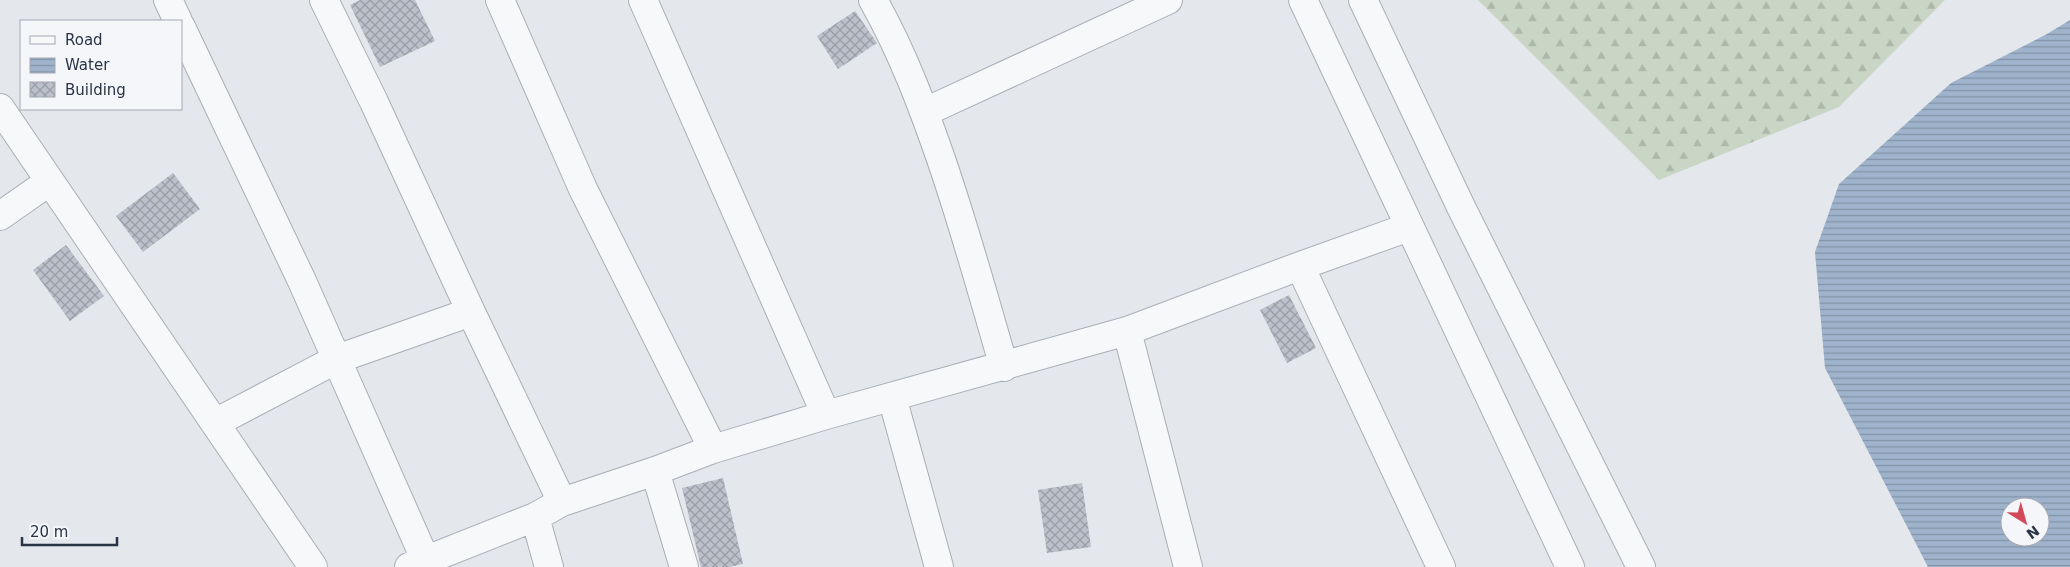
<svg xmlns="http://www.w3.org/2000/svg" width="2070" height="567" font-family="'DejaVu Sans',sans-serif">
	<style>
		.forest { fill: url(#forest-firs) }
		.water { fill: url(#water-rules); fill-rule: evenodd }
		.building { fill: url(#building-cross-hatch) }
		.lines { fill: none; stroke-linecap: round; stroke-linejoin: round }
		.minor-casing { stroke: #a9aeb7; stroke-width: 30 }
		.tertiary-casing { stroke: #a9aeb7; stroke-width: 30 }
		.minor { stroke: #f7f8fa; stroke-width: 28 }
		.tertiary { stroke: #f7f8fa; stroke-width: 28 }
	</style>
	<defs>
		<pattern id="forest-firs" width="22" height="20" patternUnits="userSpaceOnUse" patternTransform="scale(1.25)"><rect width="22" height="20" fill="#c9d6c5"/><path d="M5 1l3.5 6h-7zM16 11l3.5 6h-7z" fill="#adb8ab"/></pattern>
		<pattern id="water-rules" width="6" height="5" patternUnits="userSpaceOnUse" patternTransform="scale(1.25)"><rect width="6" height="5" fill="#9fb4cc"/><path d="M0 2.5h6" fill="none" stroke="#8293a7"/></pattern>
		<pattern id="building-cross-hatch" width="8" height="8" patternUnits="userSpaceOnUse" patternTransform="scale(1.25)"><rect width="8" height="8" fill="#bbc0ca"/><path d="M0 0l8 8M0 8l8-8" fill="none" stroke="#989da6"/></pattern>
	</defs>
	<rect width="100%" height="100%" fill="#e4e7ec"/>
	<path class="forest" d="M1478 0H1945L1839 107 1659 180Z"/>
	<path class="water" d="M2070 20V567H1928L1825 368 1815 252 1839 184 1951 83 2047 34ZM2010 507H2040V537H2010Z"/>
	<path class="building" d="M360 0H415L435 41 380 67 350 5Z
		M855 11 877 43 838 69 817 36Z
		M173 173 200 209 143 252 116 216Z
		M66 245 104 296 70 321 33 270Z
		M1289 295 1316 348 1287 363 1260 310Z
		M723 478 743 564 729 567H701L682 488Z
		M1082 483 1091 547 1047 553 1038 490Z"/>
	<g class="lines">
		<defs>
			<path id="minor" d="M168 0 178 21
				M324 0 374 102 471 312 562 502
				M500 0 583 189 713 449
				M643 0 826 415
				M873 0C902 51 923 107 942 162 965 229 984 298 1004 367
				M1303 0 1570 567
				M181 27 302 281 425 559
				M0 108 313 567
				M925 112 1168 0
				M0 216 50 181
				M1300 266 1441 567
				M1127 331 1188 567
				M892 397 939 567
				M215 423 337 359 471 312
				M655 471 684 567
				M535 517 549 567
				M409 567 535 517 562 502 655 471 713 449 826 415 1127 331 1300 266 1409 227"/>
			<path id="tertiary" d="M1363 0 1461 207 1641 567"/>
		</defs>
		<use href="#minor" class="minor-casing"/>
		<use href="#tertiary" class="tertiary-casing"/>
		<use href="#minor" class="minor"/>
		<use href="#tertiary" class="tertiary"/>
	</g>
	<rect x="20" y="20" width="162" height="90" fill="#f4f6f9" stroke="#a4a8b1"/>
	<rect x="30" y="36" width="25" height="8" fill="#f7f8fa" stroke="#a4a8b1"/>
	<text x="65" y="45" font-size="15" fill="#2b3445">Road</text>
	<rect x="30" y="58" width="25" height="15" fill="url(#water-rules)" stroke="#a4a8b1"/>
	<text x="65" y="70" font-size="15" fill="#2b3445">Water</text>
	<rect x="30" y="82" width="25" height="15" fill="url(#building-cross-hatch)" stroke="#a4a8b1"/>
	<text x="65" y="95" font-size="15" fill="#2b3445">Building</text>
	<g transform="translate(2025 522) rotate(143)"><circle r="24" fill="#f4f6f9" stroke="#a4a8b1"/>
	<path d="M0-4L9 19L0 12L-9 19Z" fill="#d1495b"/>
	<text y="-8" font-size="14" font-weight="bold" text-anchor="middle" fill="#2b3445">N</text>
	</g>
	<path d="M22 537v8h95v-8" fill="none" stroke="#2b3445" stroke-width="2.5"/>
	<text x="30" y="537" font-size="15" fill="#2b3445" stroke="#f4f6f9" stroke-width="4" paint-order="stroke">20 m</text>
</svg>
